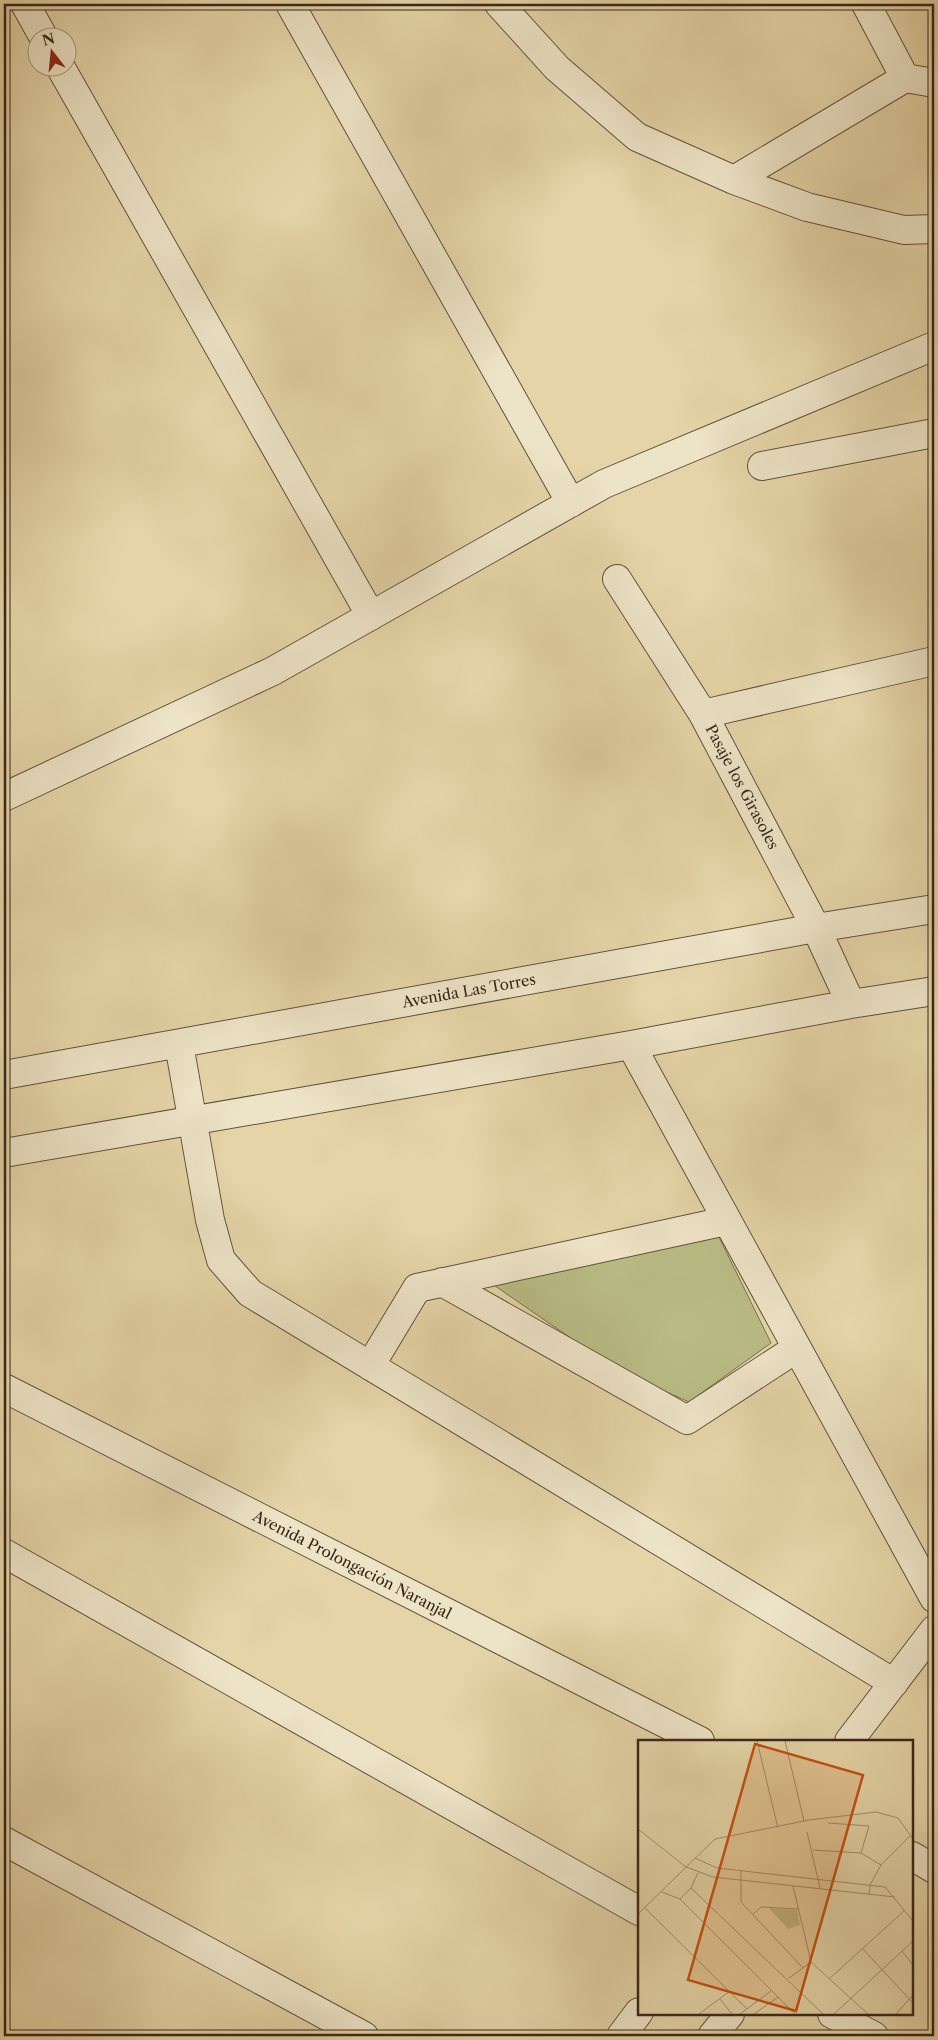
<svg xmlns="http://www.w3.org/2000/svg" width="938" height="2040" font-family="'Libre Caslon Text',serif">
	<style>
		.green { fill: #b9bb84; stroke: #78714e }
		.lines { fill: none; stroke-linecap: round; stroke-linejoin: round }
		.minor-casing { stroke: #63523c; stroke-width: 30 }
		.minor { stroke: #ede3c6; stroke-width: 28 }
		.labels { text-anchor: middle; stroke-width: 4; stroke-linejoin: round; paint-order: stroke }
		.street-label { font-size: 15px; fill: #382719; stroke: #ede3c6 }
		.inset-road { fill: none; stroke: #9f8f6e; stroke-width: 1 }
		.view { fill: #c54f0f; fill-opacity: 0.15; stroke: #c54f0f; stroke-width: 2.5 }
		.inset-edge { fill: none; stroke: #382719; stroke-width: 2.5 }
	</style>
	<rect width="100%" height="100%" fill="#e4d4a7"/>
	<filter id="stains"><feTurbulence type="fractalNoise" baseFrequency=".004" numOctaves="4"/><feColorMatrix values="0 0 0 0 .2 0 0 0 0 .09 0 0 0 0 .02 0 0 0 .5 -.17"/></filter>
	<radialGradient id="worn" r=".72"><stop offset=".6" stop-color="#630" stop-opacity="0"/><stop offset="1" stop-color="#630" stop-opacity=".3"/></radialGradient>
	<path class="green" d="M717 1233 771 1343 689 1402 617 1370 485 1279Z"/>
	<g class="lines">
		<defs>
			<path id="minor" d="M25 4 44 38
				M290 4 571 503
				M499 4 557 68 637 137 734 180 807 207 904 230 934 229
				M866 4 905 78
				M61 68 371 616
				M734 180 905 78 934 83
				M762 466 934 433
				M617 579 703 714 816 928 851 1004
				M703 714 934 661
				M4 797 273 671 604 484 934 346
				M179 1044 210 1220 221 1260 250 1293 894 1683
				M631 1045 934 1598
				M4 1075 816 928 934 909
				M4 1153 631 1045 851 1004 934 991
				M442 1282 687 1420 797 1348
				M370 1366 417 1288 726 1221
				M4 1388 700 1741
				M4 1553 639 1911
				M849 1741 934 1630
				M4 1841 364 2036
				M912 1856 934 1869
				M832 2014 874 2036
				M621 2036 639 2012
				M712 2036 730 2014"/>
		</defs>
		<use href="#minor" class="minor-casing"/>
		<use href="#minor" class="minor"/>
	</g>
	<g class="labels">
		<g class="street-label">
			<text transform="translate(742 787) rotate(62)" y="5">Pasaje los Girasoles</text>
			<text transform="translate(469 991) rotate(-10)" y="5">Avenida Las Torres</text>
			<text transform="translate(352 1565) rotate(27)" y="5">Avenida Prolongación Naranjal</text>
		</g>
	</g>
	<g transform="translate(638 1740)">
		<rect width="275" height="275" fill="#e4d4a7"/>
		<path d="M131 168 159 170 162 185 150 189Z" fill="#b9bb84"/>
		<path class="inset-road" d="M119 1 140 88M147 1 166 81M190 83 231 86 223 113M0 89 48 127 75 137 257 157M169 92 182 148M175 110 223 113 243 125M57 118 79 128 247 147 275 181M103 131V162L165 228M155 146 173 222M53 148 185 274M24 152 42 159 157 274M231 155 232 145 243 125 272 96M42 159 53 148 60 133M7 168 109 269M0 174 77 99 171 80 238 72 260 78 275 99M115 174 123 167 161 169M224 208 275 263M264 211 275 225M151 238 173 222 230 274M191 239 267 170M82 259 94 274M61 274 92 251M102 274 133 251M116 274 140 257M196 274 275 201M258 274 275 255"/>
		<path class="view" d="M117 4 225 35 158 271 50 240Z"/>
		<rect width="275" height="275" class="inset-edge"/>
	</g>
	<rect width="938" height="2040" fill="none" stroke="#e4d4a7" stroke-width="20"/>
	<rect x="5" y="5" width="928" height="2030" fill="none" stroke="#382719" stroke-width="2.5"/>
	<rect x="10" y="10" width="918" height="2020" fill="none" stroke="#382719"/>
	<g transform="translate(52 52) rotate(344)"><circle r="24" fill="#ede3c6" stroke="#a59881"/>
	<path d="M0-4L9 19L0 12L-9 19Z" fill="#8f2418"/>
	<text y="-8" font-size="14" font-weight="bold" text-anchor="middle" fill="#382719">N</text>
	</g>
	<rect width="100%" height="100%" filter="url(#stains)"/>
	<rect width="100%" height="100%" fill="url(#worn)"/>
</svg>
